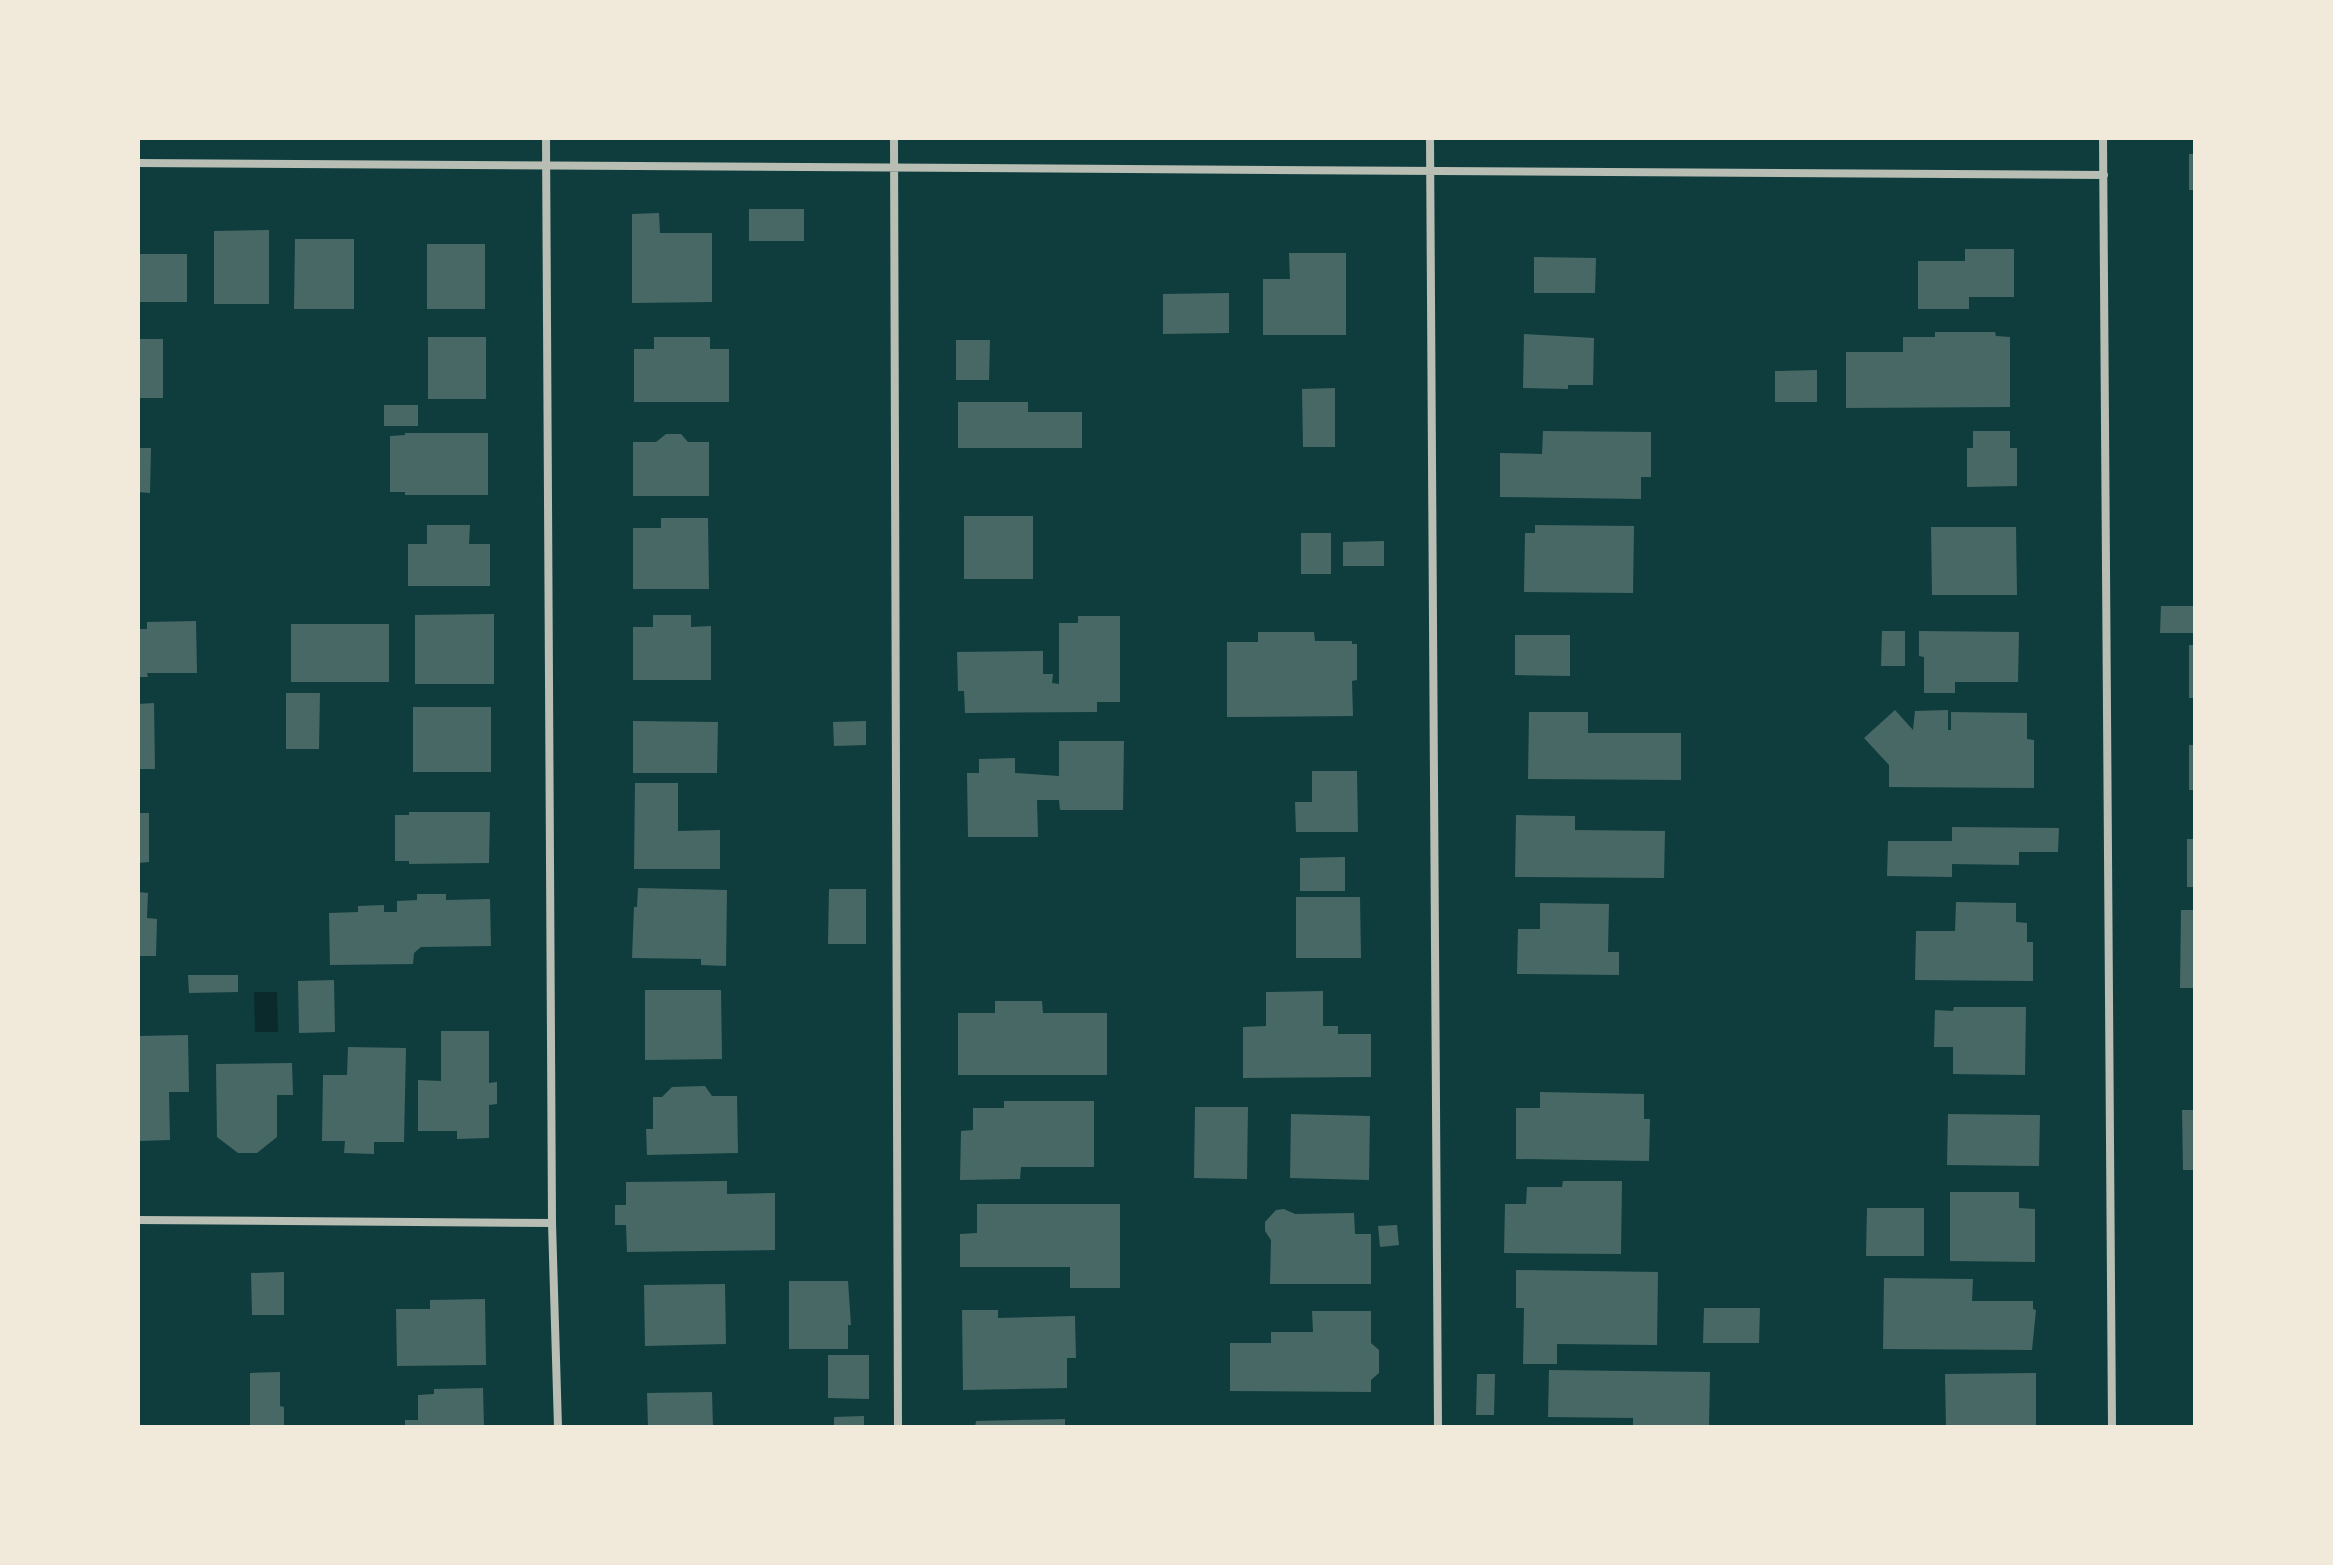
<svg xmlns="http://www.w3.org/2000/svg" width="2333" height="1565" font-family="Quicksand,sans-serif">
	<style>
		.water { fill: #0a2a2b }
		.building { fill: #486865 }
		.lines { fill: none; stroke-linecap: round; stroke-linejoin: round }
		.minor { stroke: #b8beb3; stroke-width: 8 }
	</style>
	<rect width="100%" height="100%" fill="#0f3d3e"/>
	<path class="water" d="M254 992H277L278 1032H255Z"/>
	<path class="building" d="M2189 154H2195V190H2189Z
		M749 209H804V241H749Z
		M659 213 660 233H712V302L632 303V214Z
		M269 230V304H214V231Z
		M295 239H354V309H294Z
		M427 244H485V309H427Z
		M1965 249H2014V297H1969V309H1918V261H1965Z
		M1289 253H1346V335H1263V279H1290Z
		M138 254H187V302H138Z
		M1534 257 1596 258 1595 293H1534Z
		M1229 293V333L1163 334V294Z
		M1935 332H1995L1996 336 2010 337V407L1846 408V352H1903V337H1935Z
		M1524 334 1594 338 1593 385H1568V389L1523 388Z
		M428 337H486V399H428Z
		M654 337H710V349H729V402H634V349H654Z
		M138 339H163V398H138Z
		M956 340H990L989 380H956Z
		M1817 370V402H1775V371Z
		M1335 388V447H1303L1302 389Z
		M958 402H1028V412H1082V448H958Z
		M384 405H418V426H384Z
		M1543 431 1651 432V477H1641V499L1500 497V453L1542 454Z
		M1973 431H2010V448H2017V486L1967 487V448H1973Z
		M405 433H488V495H405V492H390V436L405 435Z
		M666 434H681L688 442H709V496H633V442H656Z
		M138 448H151L150 493 138 492Z
		M964 516H1033V579H964Z
		M661 518H708L709 589H633V528H661Z
		M427 525H470L469 544H490V586H408V544H427Z
		M1535 525 1634 526 1633 593 1524 592 1525 533H1535Z
		M1931 527H2016L2017 595H1932Z
		M1301 533H1331V574H1301Z
		M1384 541V566H1343V542Z
		M2161 606H2195L2194 633H2160Z
		M494 614V684H415V615Z
		M653 615H691V627L711 626V680H633V627H653Z
		M1078 616H1120V702H1097V712L965 713 964 691H958L957 652 1043 651V674H1053L1052 683 1059 684V623H1078Z
		M196 621 197 673H147L148 677H138V629H147V622Z
		M291 624H389V682H291Z
		M1882 631H1905V666H1881Z
		M1919 631 2019 632 2018 682H1955V693H1924V657L1919 656Z
		M1258 632H1314L1315 641H1352V644H1357V680L1352 681 1353 716 1227 717V642H1258Z
		M1515 635H1570V676L1515 675Z
		M2189 645H2195V698H2189Z
		M286 693H320L319 749H286Z
		M154 703 155 769H138V704Z
		M413 707H491V772H413Z
		M1895 710 1913 730 1915 711 1948 710V730H1951V712L2027 713V739L2034 740V788L1889 787V765L1864 738Z
		M1529 712H1588V733H1681V780L1528 779Z
		M633 721 718 722 717 773H633Z
		M866 721V745L834 746 833 722Z
		M1059 741H1124L1123 810H1060L1059 800H1037L1038 837H968L967 773H979V759L1015 758V773L1059 776Z
		M2189 745H2195V790H2189Z
		M1312 771H1357L1358 832H1296L1295 802H1312Z
		M635 783H678V831L720 830V869H634Z
		M409 812H490L489 863 409 864V861H395V815H409Z
		M138 813H149V862L138 863Z
		M1516 815 1575 816V830L1665 831 1664 878 1515 877Z
		M1952 827 2059 828 2058 852H2019V865L1952 864V877L1887 876 1888 841H1952Z
		M2187 839H2195V887H2187Z
		M1345 857V891H1300V858Z
		M638 888 727 890 726 966 701 965V959L632 958 634 907H637Z
		M829 889H866V944H828Z
		M138 892 148 893 147 918 157 919 156 956H138Z
		M417 894H446V900L490 899 491 946 421 947 414 953 413 964 330 965 329 913 358 912V906L384 905V912H397V901L417 900Z
		M1296 897H1360L1361 958H1296Z
		M1956 902 2016 903V922L2027 923V942H2033V981L1915 980 1916 931H1955Z
		M1540 903 1609 904 1608 952H1619V975L1517 974 1518 929H1540Z
		M2181 910H2195V988H2180Z
		M188 975H238V992L189 993Z
		M334 980 335 1032 299 1033 298 981Z
		M645 990H721L722 1059 645 1060Z
		M1323 991V1026H1338V1034H1371V1077L1243 1078V1027L1266 1026V992Z
		M995 1001H1042L1043 1013H1107V1075H958V1013H995Z
		M1954 1007H2026L2025 1075 1953 1074V1047H1934L1935 1010 1953 1011Z
		M441 1031H489V1083L497 1082V1104L489 1105V1138L457 1139V1131H418V1080L441 1081Z
		M188 1035 189 1092H169L170 1140 138 1141V1036Z
		M348 1047 406 1048 404 1142H374V1154L344 1153 345 1141H322L323 1075H347Z
		M292 1063 293 1095H277V1137L257 1153H238L217 1137 216 1064Z
		M705 1086 712 1096H737L738 1153 647 1155 646 1129H653V1097H662L672 1087Z
		M1540 1092 1644 1094V1119H1650L1649 1161 1516 1159V1108H1540Z
		M1004 1101H1094V1167H1021L1020 1179 960 1180 961 1131 973 1130V1108H1004Z
		M1195 1107H1248L1247 1179 1194 1178Z
		M2182 1110H2195V1170H2183Z
		M1291 1114 1370 1116 1369 1180 1290 1178Z
		M1948 1114 2040 1115 2039 1166 1947 1165Z
		M727 1181V1194L775 1193V1250L627 1252 626 1225H615V1205H626V1182Z
		M1563 1181H1622L1621 1254 1504 1253 1505 1204H1526L1527 1187H1562Z
		M1950 1192H2019V1208L2035 1209V1262L1950 1261Z
		M977 1204H1120V1288H1070V1267H960V1234L977 1233Z
		M1867 1208H1924V1256H1866Z
		M1284 1209 1295 1214 1354 1213 1355 1234H1371V1284H1270L1271 1240 1265 1231V1222L1276 1210Z
		M1397 1225 1399 1245 1380 1247 1378 1226Z
		M1516 1270 1658 1272 1657 1345 1557 1344V1364H1523L1524 1308H1516Z
		M284 1272V1315H252L251 1273Z
		M1884 1278 1973 1279 1972 1301H2033V1309L2036 1310 2032 1350 1883 1349Z
		M789 1281H848L851 1325H848V1349H789Z
		M725 1284 726 1344 645 1346 644 1285Z
		M485 1299 486 1365 397 1366 396 1309H430V1300Z
		M1704 1308H1760L1759 1343H1703Z
		M962 1310H998V1318L1075 1316 1076 1358H1067V1388L963 1390Z
		M1312 1311H1371V1343L1379 1350V1373L1371 1380V1392L1230 1391V1343H1271V1332H1313Z
		M828 1355H869V1399L828 1398Z
		M1549 1370 1710 1372 1709 1427H1633V1418L1548 1417Z
		M280 1372V1406L284 1407V1427H250V1373Z
		M2036 1373V1427H1946L1945 1374Z
		M1477 1374H1495L1494 1415H1476Z
		M483 1388 484 1427H405V1420H418V1395L434 1394V1389Z
		M712 1392 713 1427H648L647 1393Z
		M864 1416V1427H834V1417Z
		M1065 1419V1427H975L976 1421Z"/>
	<g class="lines">
		<path class="minor" d="M546 138 552 1223 558 1427
			M894 138 898 1427
			M1430 138 1438 1427
			M2103 138 2112 1427
			M138 163 2104 175
			M138 1220 552 1223"/>
	</g>
	<rect width="2333" height="1565" fill="none" stroke="#f1e9da" stroke-width="280"/>
</svg>
